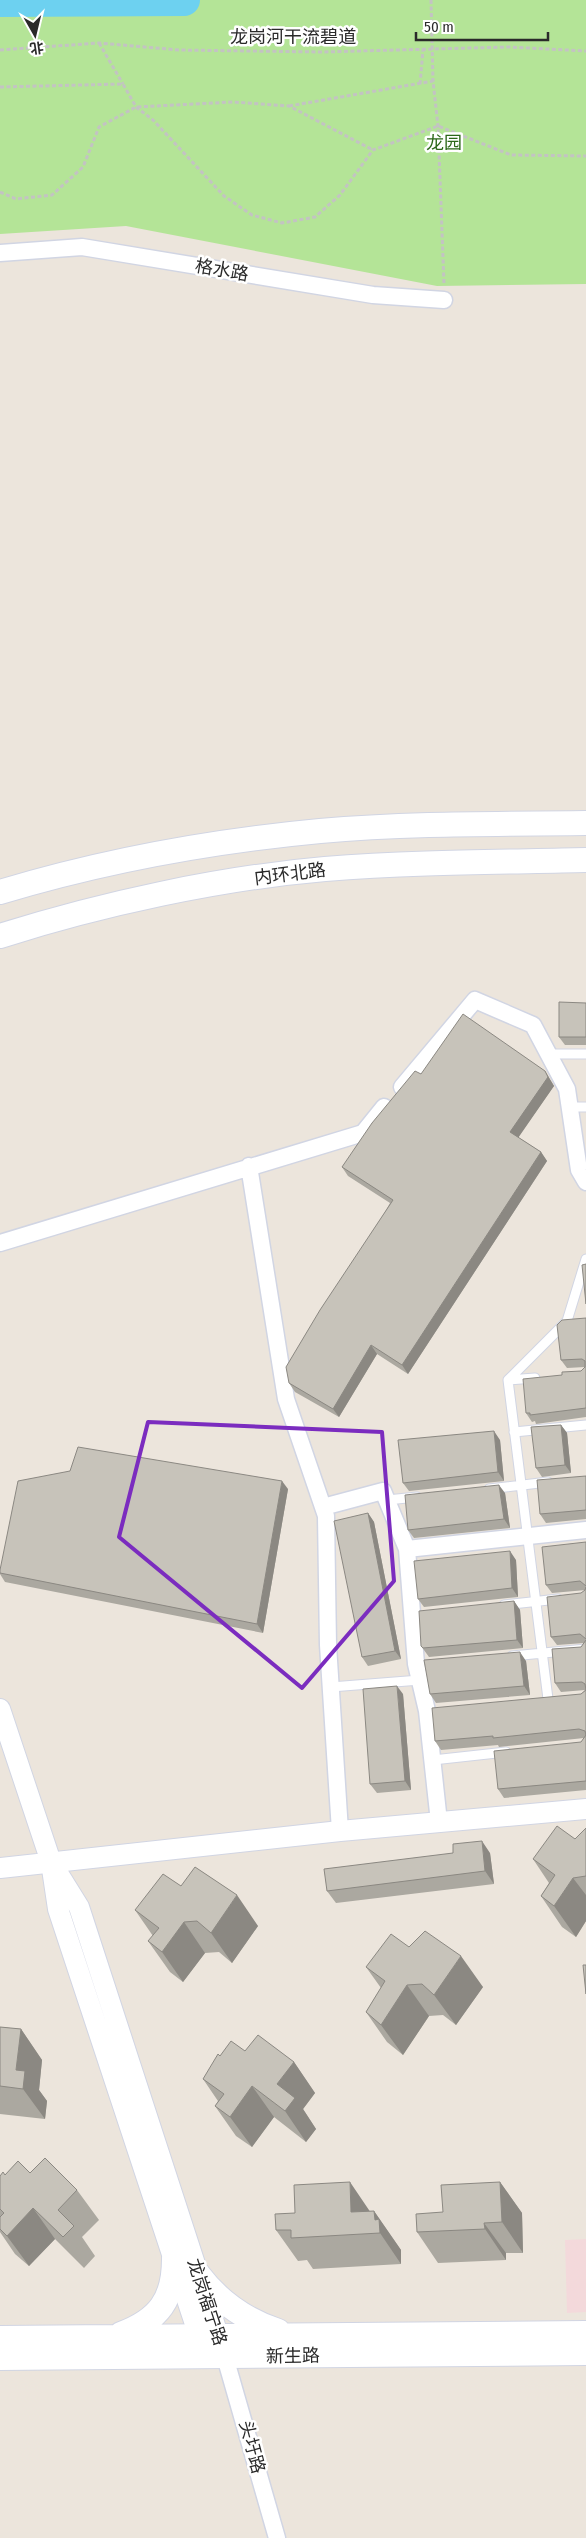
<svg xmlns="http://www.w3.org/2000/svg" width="586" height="2538" font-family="'Fira Sans Condensed','Noto Sans SC',sans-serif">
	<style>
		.medical { fill: #f3d9db }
		.green { fill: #b4e497 }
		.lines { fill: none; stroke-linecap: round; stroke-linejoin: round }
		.river { stroke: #6dd1f0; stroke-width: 32 }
		.service-casing { stroke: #d1d5e3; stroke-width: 11 }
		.minor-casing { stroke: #d1d5e3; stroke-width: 19 }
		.tertiary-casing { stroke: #d1d5e3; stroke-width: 22 }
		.secondary-casing { stroke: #d1d5e3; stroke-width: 26 }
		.path { stroke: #c3c3c3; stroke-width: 3; stroke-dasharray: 4 2.5; stroke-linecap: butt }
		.service { stroke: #fff; stroke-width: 9 }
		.minor { stroke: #fff; stroke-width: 16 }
		.tertiary { stroke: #fff; stroke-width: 20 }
		.secondary { stroke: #fff; stroke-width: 24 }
		.path-bridge { stroke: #c3c3c3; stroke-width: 3; stroke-dasharray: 4 2.5; stroke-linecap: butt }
		.wall { fill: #aba8a0 }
		.shaded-wall { fill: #8b8882 }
		.building { fill: #c7c3ba; stroke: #8b8882 }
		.marked { fill: none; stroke: #7b2cbf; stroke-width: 4; stroke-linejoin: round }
		.labels { text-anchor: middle; stroke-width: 5; stroke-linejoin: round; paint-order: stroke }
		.street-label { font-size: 18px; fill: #2a2a2a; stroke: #fff }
		.park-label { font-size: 18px; fill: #2c6819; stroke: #fff }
	</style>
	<rect width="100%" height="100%" fill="#ece5dc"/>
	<path class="medical" d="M586 2239V2312L567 2313 565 2240Z"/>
	<path class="green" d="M0 0H586V284L437 286 126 226 0 234Z"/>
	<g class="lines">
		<path class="river" d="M0 1 184 0"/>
		<defs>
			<path id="service" d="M549 1054H586
				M570 1107H586
				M508 1380 548 1699
				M508 1380 567 1321 586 1259
				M508 1380 535 1378
				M514 1432 586 1425
				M489 1489 548 1482
				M387 1500 417 1497
				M504 1605 558 1599
				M512 1656 586 1649
				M331 1687 420 1680
				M433 1760 506 1752"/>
			<path id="minor" d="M0 253 82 247 373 295 444 300
				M402 1087 475 1000 533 1025 567 1089 579 1170 586 1182
				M249 1166 286 1399 326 1516 328 1645 340 1831
				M0 1243 363 1133 384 1107
				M323 1507 383 1491 407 1549 416 1664 427 1711 439 1822
				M407 1549 586 1530
				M225 2357 277 2538"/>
			<path id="tertiary" d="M0 1709 51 1862 58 1909 199 2336 208 2347
				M0 1868 340 1831 586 1809
				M56 1870 79 1907 223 2350"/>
			<path id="secondary" d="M0 892C103 861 213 841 320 831 408 823 498 824 586 823
				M0 936C101 904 220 878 325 869 412 862 499 862 586 860
				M198 2274C219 2302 245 2320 278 2331
				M121 2334C159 2320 174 2299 174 2259
				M0 2338 586 2333
				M0 2358 586 2353"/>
		</defs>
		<use href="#service" class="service-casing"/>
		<use href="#minor" class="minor-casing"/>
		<use href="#tertiary" class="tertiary-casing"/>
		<use href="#secondary" class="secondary-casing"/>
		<path class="path" d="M99 43 123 84
			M0 50 99 43 179 50 321 52 509 47 586 51
			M420 84 423 50
			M0 87 123 84 136 107 153 120 224 196 252 215 282 223 315 217 340 195 373 150 438 126 511 155 586 156
			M289 106 433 81 438 126 444 284
			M0 192 16 199 52 195 83 167 99 127 136 107 233 102 289 106 373 150"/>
		<use href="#service" class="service"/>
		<use href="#minor" class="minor"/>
		<use href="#tertiary" class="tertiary"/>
		<use href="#secondary" class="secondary"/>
		<path class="path-bridge" d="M431 0 433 81"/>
	</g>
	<path class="wall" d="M586 1003V1045H565L559 1037Z
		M545 1071 554 1086 518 1137 541 1152 547 1161 408 1374 377 1354 339 1417 295 1392 289 1383 390 1203 348 1176 342 1167 421 1074Z
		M586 1318V1417L536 1424 535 1421 532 1422 526 1413 562 1375 581 1371 585 1367 567 1368 561 1360Z
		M561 1425 567 1433 571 1473 542 1477 536 1468Z
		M500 1440 504 1481 409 1491 403 1483Z
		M586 1476V1519L546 1523 540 1514Z
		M288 1489 263 1633 5 1582 0 1574V1570Z
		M505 1493 510 1528 414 1538 408 1530Z
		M368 1513 374 1522 401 1659 368 1666 362 1657Z
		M586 1542V1790L504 1798 498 1789 581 1742 584 1738 499 1747 498 1745 441 1750 435 1741 581 1694 585 1690 561 1692 555 1683 584 1643 557 1645 551 1637 581 1593 586 1590 552 1593 546 1585Z
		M516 1560 518 1597 424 1607 418 1599Z
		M514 1601 520 1610 523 1648 429 1657 421 1646Z
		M526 1661 530 1695 436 1703 430 1694Z
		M403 1694 411 1790 377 1793 370 1784Z
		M586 1828V1921L576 1937 562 1927 541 1896 549 1883 533 1859 575 1839Z
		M490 1853 494 1884 336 1903 327 1891Z
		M181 1886 258 1926 232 1963 219 1952 205 1953 183 1982 170 1972 148 1941 153 1936 135 1910Z
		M409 1947 483 1987 456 2025 443 2015 429 2016 403 2055 387 2042 366 2012 381 1988 366 1967Z
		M0 2027 21 2029 42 2060 39 2090 47 2101 45 2119 0 2114Z
		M245 2051 294 2062 315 2093 303 2109 316 2129 306 2142 274 2117 252 2147 236 2136 215 2106 218 2101 203 2079 220 2056Z
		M30 2173 77 2190 99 2220 82 2237 95 2256 84 2268 55 2239 29 2266 15 2254 0 2232V2176L5 2175Z
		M500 2182 522 2213 523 2253H506V2260L438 2263 417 2232 443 2212Z
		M374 2211 401 2250V2264L313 2269 307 2260 298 2261 276 2230 295 2213Z"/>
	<path class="shaded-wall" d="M545 1071 554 1086 516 1141 510 1132Z
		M541 1152 547 1161 408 1374 402 1365Z
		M371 1345 377 1354 339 1417 333 1409Z
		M561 1425 567 1433 571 1473 565 1465Z
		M494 1431 500 1440 504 1481 498 1472Z
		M282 1481 288 1489 263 1633 257 1624Z
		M499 1485 505 1493 510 1528 504 1519Z
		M368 1513 374 1522 401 1659 395 1651Z
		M510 1551 516 1560 518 1597 512 1588Z
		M514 1601 520 1610 523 1648 517 1640Z
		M520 1652 526 1661 530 1695 524 1686Z
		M397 1686 403 1694 411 1790 405 1781Z
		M482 1841 490 1853 494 1884 485 1871Z
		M573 1878 586 1895V1921L576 1937 554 1906Z
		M237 1895 258 1926 232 1963 211 1933Z
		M184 1922 205 1953 183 1982 162 1952Z
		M461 1956 483 1987 456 2025 434 1995Z
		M407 1985 429 2016 403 2055 381 2025Z
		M21 2029 42 2060 39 2090 47 2101 45 2119 23 2089 16 2070Z
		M294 2062 315 2093 303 2109 316 2129 306 2142 285 2111 277 2084Z
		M252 2086 274 2117 252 2147 230 2117Z
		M350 2182 371 2213 351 2212Z
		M500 2182 522 2213 523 2253 502 2222Z
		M33 2208 55 2239 29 2266 7 2236Z
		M374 2211 401 2250V2264L380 2233 375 2220Z
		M484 2223 506 2253V2260L485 2229Z"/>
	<path class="building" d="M559 1002 586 1003V1037H559Z
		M463 1014 545 1071 548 1077 510 1132 541 1152 402 1365 371 1345 333 1409 289 1383 286 1367 320 1310 393 1200 342 1167 372 1123 415 1071 421 1074Z
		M586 1264V1304L582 1265Z
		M586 1318V1408L530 1415V1413H526L523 1379 562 1375V1372L581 1371 585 1367V1361L582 1359 561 1360 557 1325 562 1320Z
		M561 1425 565 1465 536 1468 531 1427Z
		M494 1431 498 1472 403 1483 398 1440Z
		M78 1447 282 1481 257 1624 0 1573V1570L18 1481 70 1471Z
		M586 1476V1510L540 1514 537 1480Z
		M499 1485 504 1519 408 1530 405 1495Z
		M368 1513 395 1651 362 1657 334 1521Z
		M586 1542V1586L580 1581 546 1585 542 1547Z
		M510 1551 512 1588 418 1599 414 1561Z
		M586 1587V1639L580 1634 551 1637 547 1597 581 1593 585 1590Z
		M514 1601 517 1640 423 1648 421 1646 419 1611Z
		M586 1640V1735L585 1731 579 1729 493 1738V1736L435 1741 432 1708 581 1694 586 1690 585 1684 582 1682 555 1683 552 1649 581 1647Z
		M520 1652 524 1686 430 1694 424 1660Z
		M397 1686 405 1781 370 1784 363 1689Z
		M586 1735V1781L498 1789 494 1751 581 1742Z
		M557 1826 575 1839 586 1828V1876L573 1878 554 1906 541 1896 555 1875 533 1859Z
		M482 1841 485 1871 327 1891 324 1869 453 1853V1844Z
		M195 1867 237 1895 211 1933 197 1921 184 1922 162 1952 148 1941 159 1928 135 1910 163 1874 181 1886Z
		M425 1931 461 1956 434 1995 422 1984 407 1985 381 2025 366 2012 385 1981 366 1967 391 1934 409 1947Z
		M583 1965H586V1994Z
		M0 2027 21 2029 16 2070 25 2071 23 2089 0 2086Z
		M258 2035 294 2062 277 2084 295 2098 285 2111 252 2086 230 2117 215 2106 224 2094 203 2079 218 2054 220 2056 231 2041 245 2051Z
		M45 2158 77 2190 58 2210 74 2226 63 2237 33 2208 7 2236 0 2229V2217L4 2213 0 2209V2176L3 2172 5 2175 18 2161 30 2173Z
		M350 2182 351 2212 374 2211 375 2220 379 2219 380 2233 291 2238V2230H276L275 2214 295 2213 294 2185Z
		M500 2182 502 2222 484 2223 485 2229 417 2232 416 2214 443 2212 441 2185Z"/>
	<path class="marked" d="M148 1422 382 1432 394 1581 302 1688 119 1537Z"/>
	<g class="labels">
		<g class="street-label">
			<text x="293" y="43">龙岗河干流碧道</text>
			<text transform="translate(222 270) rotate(10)" y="6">格水路</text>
			<text transform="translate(290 874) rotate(-7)" y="6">内环北路</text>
			<text transform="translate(207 2302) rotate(72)" y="6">龙岗福宁路</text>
			<text transform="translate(293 2356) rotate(-1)" y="6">新生路</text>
			<text transform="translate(252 2447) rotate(75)" y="6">头圩路</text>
		</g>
		<g class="park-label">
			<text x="444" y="149">龙园</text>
		</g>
	</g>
	<g transform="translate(35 35) rotate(172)" stroke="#ffffff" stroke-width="4" paint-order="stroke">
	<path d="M0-4L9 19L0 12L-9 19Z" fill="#2a2a2a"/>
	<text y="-8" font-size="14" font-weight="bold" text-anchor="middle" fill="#2a2a2a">北</text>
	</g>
	<path d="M416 32v8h132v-8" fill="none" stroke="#2a2a2a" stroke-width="2.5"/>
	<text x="424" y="32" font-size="15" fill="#2a2a2a" stroke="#ffffff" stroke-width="4" paint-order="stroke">50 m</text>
</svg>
